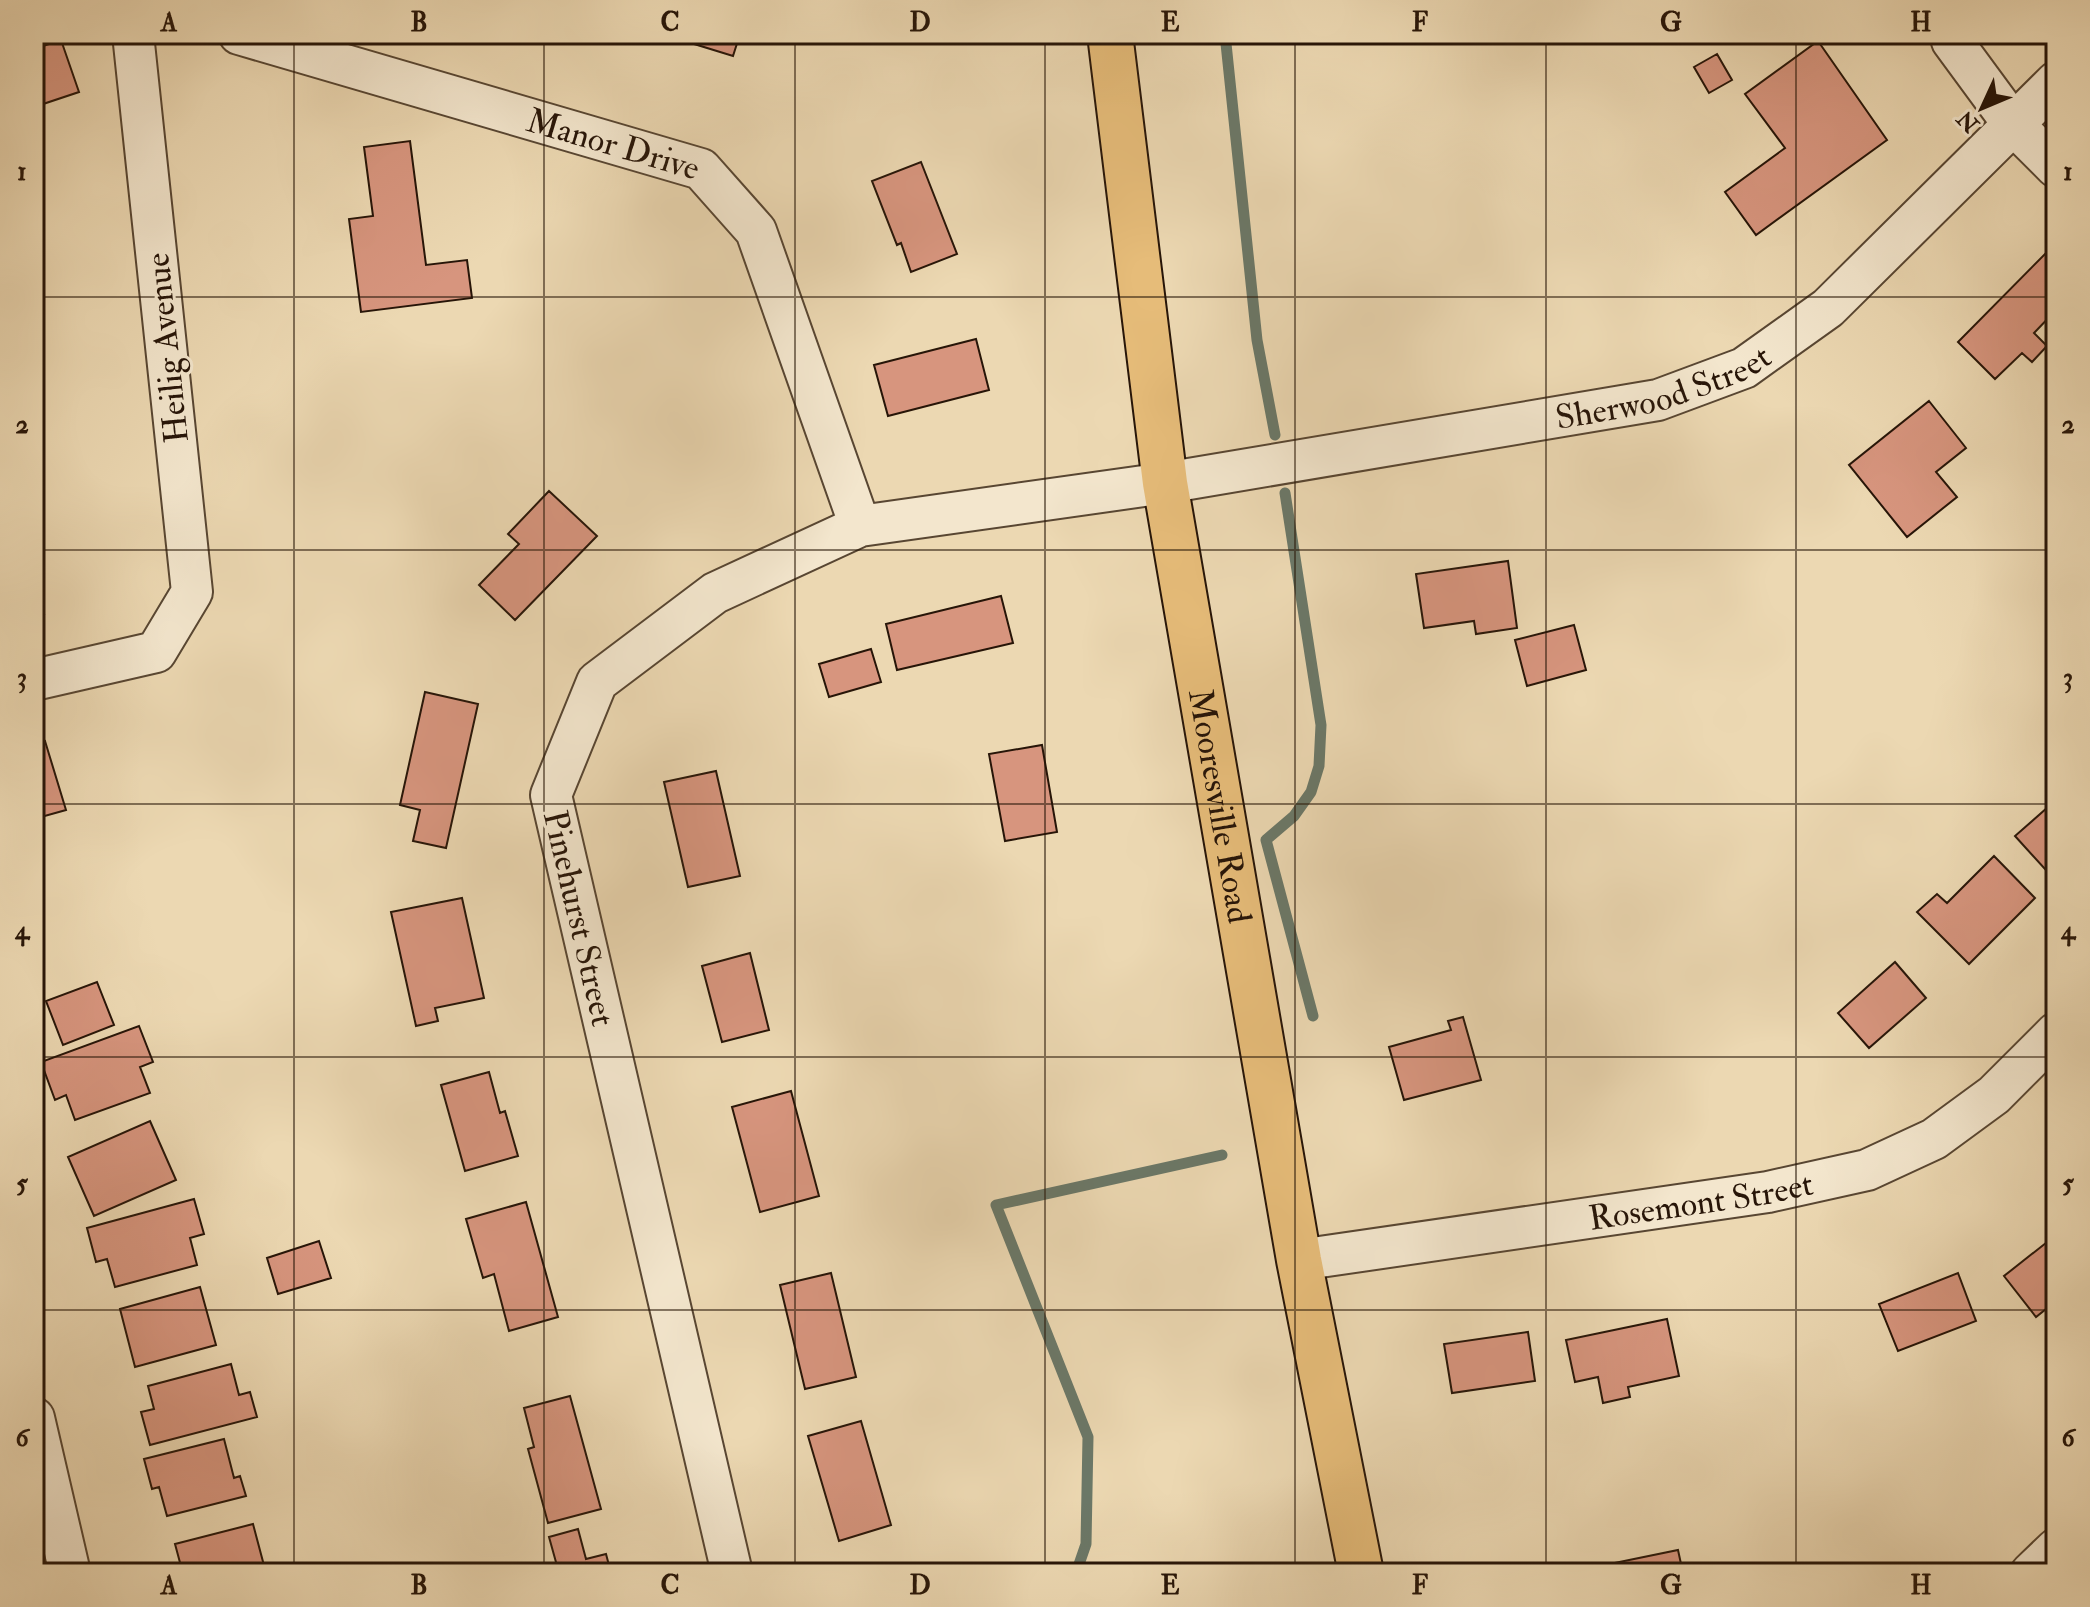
<svg xmlns="http://www.w3.org/2000/svg" width="2090" height="1607" font-family="'IM FELL Double Pica',serif">
	<style>
		.lines { fill: none; stroke-linecap: round; stroke-linejoin: round }
		.stream { stroke: #6b7868; stroke-width: 11 }
		.building { fill: #d7957e; stroke: #271508; stroke-width: 2 }
		.minor-casing { stroke: #584632; stroke-width: 44 }
		.major-casing { stroke: #271508; stroke-width: 48 }
		.minor { stroke: #f3e6cd; stroke-width: 40 }
		.major { stroke: #e6bc79; stroke-width: 44 }
		.grid { fill: none; stroke: #271508; stroke-width: 2; stroke-opacity: 0.55 }
		.labels { text-anchor: middle; stroke-width: 6; stroke-linejoin: round; paint-order: stroke }
		.street-label { font-size: 34px; fill: #271508; stroke: #f3e6cd }
		.neatline { fill: none; stroke: #271508; stroke-width: 3 }
		.grid-label { font-size: 26px; text-anchor: middle; font-weight: bold; fill: #271508 }
	</style>
	<rect width="100%" height="100%" fill="#ecd8b2"/>
	<filter id="stains"><feTurbulence type="fractalNoise" baseFrequency=".0025" numOctaves="4"/><feColorMatrix values="0 0 0 0 .2 0 0 0 0 .09 0 0 0 0 .02 0 0 0 .5 -.17"/></filter>
	<radialGradient id="worn" r=".72"><stop offset=".6" stop-color="#630" stop-opacity="0"/><stop offset="1" stop-color="#630" stop-opacity=".3"/></radialGradient>
	<g class="lines">
		<path class="stream" d="M1225 34 1257 340 1275 435
			M1285 493 1321 725 1319 766 1311 792 1294 816 1266 840 1313 1016
			M1076 1573 1086 1544 1088 1437 996 1205 1222 1155"/>
	</g>
	<path class="building" d="M680 34H740L733 56 678 39Z
		M61 40 79 92 34 107V49Z
		M1818 41 1887 140 1756 235 1725 192 1785 148 1745 94Z
		M1717 54 1732 80 1709 93 1694 67Z
		M410 141 426 265 467 260 472 298 361 312 349 219 373 216 364 147Z
		M921 162 957 254 911 272 901 243 897 245 872 181Z
		M2050 249 2056 256V310L2034 333 2047 346 2032 362 2022 353 1995 379 1958 342Z
		M976 339 989 390 888 416 874 365Z
		M1929 401 1966 448 1936 472 1957 497 1907 537 1849 465Z
		M549 491 597 536 515 620 479 585 519 544 508 534Z
		M34 499 43 536 34 538Z
		M1508 561 1517 628 1476 634 1474 621 1424 628 1416 574Z
		M34 579 44 614 34 617Z
		M1001 596 1013 643 897 670 886 624Z
		M1574 625 1586 670 1527 686 1515 640Z
		M871 649 881 682 829 697 819 664Z
		M425 692 478 704 446 848 413 841 420 810 400 805Z
		M45 741 66 810 34 819V744Z
		M1042 745 1057 832 1005 841 989 754Z
		M716 771 740 876 688 887 664 782Z
		M2056 800V878L2055 880 2015 836Z
		M1994 856 2035 898 1969 964 1917 912 1937 894 1947 903Z
		M462 898 484 998 435 1008 438 1021 416 1026 391 912Z
		M750 953 769 1030 722 1042 702 966Z
		M1895 962 1926 998 1869 1048 1838 1013Z
		M97 982 114 1025 63 1045 46 1001Z
		M1463 1017 1481 1080 1404 1100 1389 1047 1451 1030 1448 1021Z
		M139 1026 153 1062 140 1067 150 1093 75 1120 66 1095 55 1100 41 1062Z
		M489 1072 500 1113 505 1111 518 1156 465 1171 441 1085Z
		M791 1091 819 1196 760 1212 732 1107Z
		M150 1121 176 1180 94 1216 68 1157Z
		M194 1199 204 1234 190 1238 197 1265 115 1287 107 1259 96 1262 87 1228Z
		M526 1202 558 1317 509 1331 494 1274 483 1278 466 1219Z
		M2056 1235V1301L2036 1317 2004 1276Z
		M319 1241 331 1278 278 1294 267 1258Z
		M831 1273 856 1377 805 1389 780 1285Z
		M1958 1273 1976 1321 1898 1351 1879 1304Z
		M200 1287 216 1345 135 1367 120 1309Z
		M1667 1319 1679 1376 1628 1387 1630 1397 1603 1403 1598 1377 1575 1382 1566 1340Z
		M1528 1332 1535 1381 1452 1393 1444 1344Z
		M231 1364 239 1395 250 1392 257 1417 150 1445 141 1412 154 1409 148 1386Z
		M570 1396 601 1509 548 1523 528 1449 534 1447 524 1408Z
		M861 1421 891 1525 839 1541 808 1436Z
		M224 1439 234 1478 240 1476 246 1496 167 1516 159 1487 152 1489 144 1459Z
		M253 1524 266 1573H171L182 1570 175 1544Z
		M578 1529 586 1559 606 1554 611 1573H559L549 1537Z
		M1678 1550 1683 1573H1591L1590 1568Z"/>
	<g class="lines">
		<defs>
			<g id="minor">
				<path id="s1" d="M239 34 701 169 756 231 860 526"/>
				<path d="M1950 34 1952 41 2013 124 2056 167"/>
				<path d="M34 680 156 652 192 592 133 34"/>
				<path id="s2" d="M1299 1260 1768 1192 1867 1170 1934 1139 1994 1095 2056 1033"/>
				<path d="M34 1418 70 1573"/>
				<path id="s3" d="M732 1573 551 795 597 682 715 593 860 526 1165 483 1658 400 1744 368 1828 308 2056 82"/>
				<path d="M2031 1573 2056 1549"/>
			</g>
			<g id="major">
				<path id="s4" d="M1110 34 1165 483 1299 1260 1361 1573"/>
			</g>
		</defs>
		<use href="#minor" class="minor-casing"/>
		<use href="#major" class="major-casing"/>
		<use href="#minor" class="minor"/>
		<use href="#major" class="major"/>
	</g>
	<path class="grid" d="M294 34V1573M544 34V1573M795 34V1573M1045 34V1573M1295 34V1573M1546 34V1573M1796 34V1573M34 297H2056M34 550H2056M34 804H2056M34 1057H2056M34 1310H2056"/>
	<g class="labels">
		<g class="street-label">
			<text dy="12" stroke="none"><textPath href="#s1" startOffset="390">Manor Drive</textPath></text>
			<text transform="translate(166 348) rotate(-96)" y="12">Heilig Avenue</text>
			<text dy="12" stroke="none"><textPath href="#s3" startOffset="2044">Sherwood Street</textPath></text>
			<text dy="12" stroke="none"><textPath href="#s4" startOffset="780">Mooresville Road</textPath></text>
			<text transform="translate(580 918) rotate(77)" y="12">Pinehurst Street</text>
			<text dy="12" stroke="none"><textPath href="#s2" startOffset="406">Rosemont Street</textPath></text>
		</g>
	</g>
	<rect width="2090" height="1607" fill="none" stroke="#ecd8b2" stroke-width="88"/>
	<g transform="translate(1982 108) rotate(226)" stroke="#f3e6cd" stroke-width="6" paint-order="stroke">
	<path d="M0-6L14 30L0 20L-14 30Z" fill="#271508"/>
	<text y="-12" font-size="22" font-weight="bold" text-anchor="middle" fill="#271508">N</text>
	</g>
	<rect x="44" y="44" width="2002" height="1519" class="neatline"/>
	<g class="grid-label">
		<text x="169" y="31">A</text>
		<text x="419" y="31">B</text>
		<text x="670" y="31">C</text>
		<text x="920" y="31">D</text>
		<text x="1170" y="31">E</text>
		<text x="1420" y="31">F</text>
		<text x="1671" y="31">G</text>
		<text x="1921" y="31">H</text>
		<text x="22" y="180">1</text>
		<text x="2068" y="180">1</text>
		<text x="22" y="433">2</text>
		<text x="2068" y="433">2</text>
		<text x="22" y="686">3</text>
		<text x="2068" y="686">3</text>
		<text x="22" y="939">4</text>
		<text x="2068" y="939">4</text>
		<text x="22" y="1192">5</text>
		<text x="2068" y="1192">5</text>
		<text x="22" y="1446">6</text>
		<text x="2068" y="1446">6</text>
		<text x="169" y="1594">A</text>
		<text x="419" y="1594">B</text>
		<text x="670" y="1594">C</text>
		<text x="920" y="1594">D</text>
		<text x="1170" y="1594">E</text>
		<text x="1420" y="1594">F</text>
		<text x="1671" y="1594">G</text>
		<text x="1921" y="1594">H</text>
	</g>
	<rect width="100%" height="100%" filter="url(#stains)"/>
	<rect width="100%" height="100%" fill="url(#worn)"/>
</svg>
